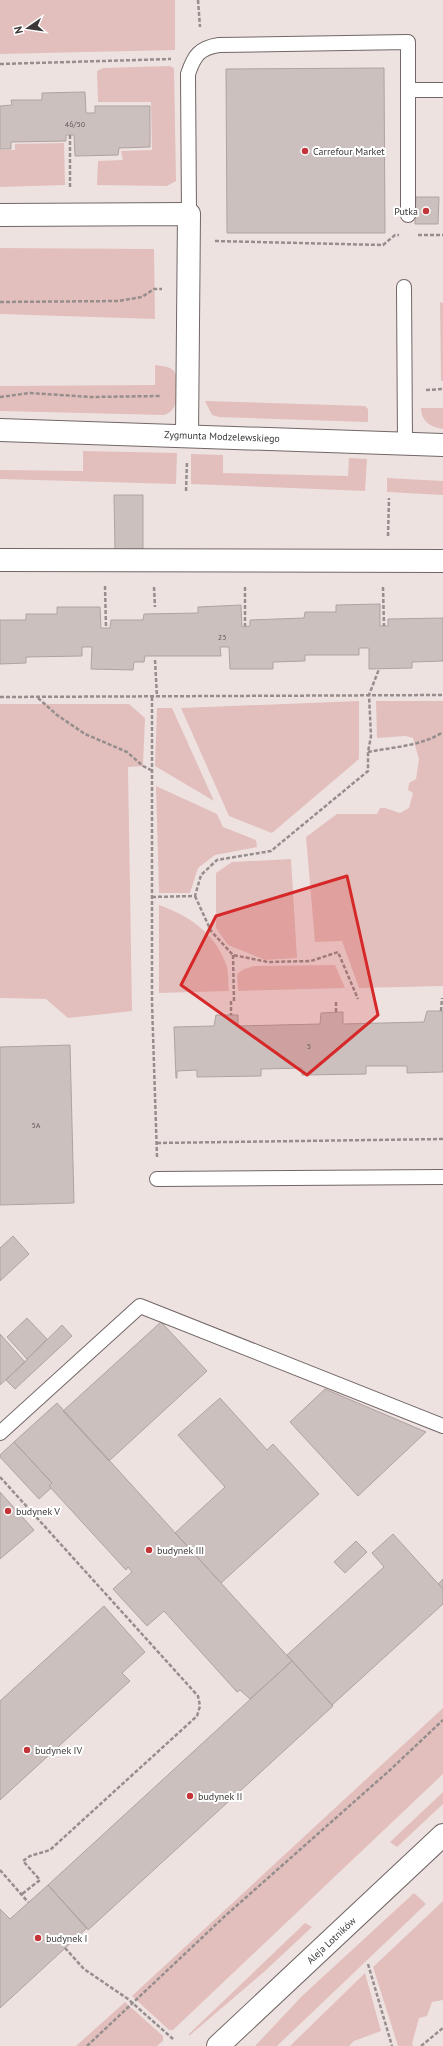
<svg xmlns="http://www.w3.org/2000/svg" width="443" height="2046" font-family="'PT Sans',sans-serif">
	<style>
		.green { fill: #e2bfbc }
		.building { fill: #cbc0be; stroke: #afa3a2 }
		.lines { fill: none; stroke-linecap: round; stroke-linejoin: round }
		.lane-casing { stroke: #716766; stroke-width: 16 }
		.street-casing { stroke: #716766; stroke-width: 24 }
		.secondary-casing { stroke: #716766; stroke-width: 24 }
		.path { stroke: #968e8d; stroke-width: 2.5; stroke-dasharray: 4 2; stroke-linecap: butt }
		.lane { stroke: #fff; stroke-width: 14 }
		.street { stroke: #fff; stroke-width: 22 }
		.secondary { stroke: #fff; stroke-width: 22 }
		.marked { fill: #d62828; fill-opacity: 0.2; stroke: #d62828; stroke-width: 3; stroke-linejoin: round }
		.poi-dot { fill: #c4353a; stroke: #fff; stroke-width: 1.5 }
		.labels { text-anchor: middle; stroke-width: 4; stroke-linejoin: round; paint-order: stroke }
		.number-label { font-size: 8px; fill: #605a59 }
		.poi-label { font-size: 10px; fill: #3c3837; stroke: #fff; text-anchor: start }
		.street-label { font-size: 10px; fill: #3c3837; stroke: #fff }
	</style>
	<rect width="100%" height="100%" fill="#eee2e1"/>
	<path class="green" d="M0 0H175V50L0 54Z
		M170 66 174 68 176 181 167 186 97 185 98 161 123 160 121 151 152 150 151 102H98L97 71 103 68Z
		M64 143 65 185 0 187V150H15V144Z
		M0 248 154 249 155 319 0 314Z
		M440 302 443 303V381H441Z
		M155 365C161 366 169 366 173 370 180 377 179 399 174 407 172 411 169 413 164 415L0 411V386L155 385Z
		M205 401 365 406 368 409V422L219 417 212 415Z
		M421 408H443V429C430 427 421 421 421 408Z
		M83 451 177 453 176 484 0 479V470L83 471Z
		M191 454 223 455V473L348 476 349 458 367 459 365 491 191 484Z
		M387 478 443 481V495L387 492Z
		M359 701V759L272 833 229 816 181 708Z
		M376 701H443V986L359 988 342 941 315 942 306 837 337 814H377L380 808H385L400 813 409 808 413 793 408 790 409 783 416 779 419 759 413 738 406 736 377 738Z
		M0 704H129L145 718 143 766 128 767 132 1011 68 1018 46 999 0 998Z
		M157 708H172L214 801 155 766Z
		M156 786 217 814 223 827 256 840 257 847 215 855 198 868 190 893H159Z
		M291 859 297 958 265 960 228 945 216 928V873L232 862Z
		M159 905C189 916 214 932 226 964 229 972 228 983 229 991L159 993Z
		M335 965 345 988 238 991 237 974 244 969 254 966Z
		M443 1708V1774L173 2030H169L132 1996Z
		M443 1792V1804L397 1847 390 1842Z
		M414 1893 426 1904 277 2046H255L302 1996Z
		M443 1901V2000L432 2002 427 2016 419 2018 412 2044 413 2046H398L373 1967Z
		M305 1923 312 1927 265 1971 189 2036V2034Z
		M365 1973 381 2031 354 2041 349 2046H290Z
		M125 2002 163 2036V2041L157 2046H76Z"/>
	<path class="building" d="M384 68 385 233H227L226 69Z
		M85 92 86 113H95V106H150V147L119 148 118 155 75 156 74 135H66V141L11 142V149H0V106L12 105 11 100H42V93Z
		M416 197H439L438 224H415Z
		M114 495H143V550H115Z
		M380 604V626H388V619L443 618V661L412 662V668L369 669V648H359V655H305V661L273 662V669H230L229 647H220L221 656H145L144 662H134L133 670 91 669 92 647H82V656L26 657V663L0 664V620H26V614H57V607H100L101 628H110L111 620H143L144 614 198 613V607L241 605 242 627 250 626V620L304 618 305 612H336V605Z
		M427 1011H443V1072L407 1073V1066H366V1074L302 1075V1068L261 1069V1076L197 1077V1070L177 1071V1078H176L174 1027 214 1026 216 1015H238V1026L320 1024 321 1013 343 1012V1024L424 1022Z
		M70 1045 74 1203 0 1205V1047Z
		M13 1236 29 1254 0 1281V1248Z
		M27 1318 47 1339 27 1359 7 1337Z
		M161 1322 207 1371 109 1461 63 1411Z
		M62 1325 72 1336 15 1389 6 1380Z
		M0 1334 25 1362 0 1385Z
		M325 1389 426 1432 358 1496 290 1422Z
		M220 1398 267 1450 273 1444 319 1494 221 1583 175 1533 225 1487 178 1435Z
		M57 1403 292 1661 250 1699 240 1690 237 1692 164 1611 147 1626 113 1589 132 1572 128 1567 126 1570 49 1486 52 1483 14 1442Z
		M14 1442 52 1483 49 1486 51 1488 39 1499 0 1457V1455Z
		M0 1492 34 1530 0 1559Z
		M393 1534 443 1589V1604L332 1705 287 1655 384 1567 372 1553Z
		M356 1541 367 1552 345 1573 334 1562Z
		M443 1579V1589L438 1584Z
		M104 1606 145 1652 122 1673 130 1681 0 1800V1701Z
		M292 1661 333 1706 88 1930 48 1885Z
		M48 1885 87 1928 0 2008V1909L10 1919Z"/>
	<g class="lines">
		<defs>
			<path id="lane" d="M408 90H443
				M189 214 188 74C194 56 199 48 219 45L408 42V215
				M404 287 405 443
				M157 1179 443 1177
				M0 1433 140 1306 443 1426"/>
			<path id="street" d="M0 215 189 214 187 435
				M0 560 443 561"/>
			<path id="secondary" d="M0 430 443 445
				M218 2046 443 1835"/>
		</defs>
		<use href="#lane" class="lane-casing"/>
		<use href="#street" class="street-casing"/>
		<use href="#secondary" class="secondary-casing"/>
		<path class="path" d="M198 0 200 27
			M0 64 171 59
			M70 135V188
			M418 235H443
			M215 241 383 245 395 235H399
			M0 302 118 301 142 297 154 289H162
			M426 390 443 389
			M0 397 30 393 91 397 161 396
			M186 491 187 461
			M388 536 389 498
			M105 586 106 628
			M154 587 155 607
			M245 587V626
			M383 587 384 626
			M155 660 157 697
			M0 697 443 695
			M152 697V1003L157 1157
			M38 698 57 715 85 734 127 752 143 766 153 771
			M368 752C393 747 422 746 443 732
			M195 896 211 931 233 955 268 962 311 961 338 952 358 999
			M152 897 195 896 201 875 217 860 271 851 368 771V752L371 736 369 695 379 669
			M233 955 234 1001
			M231 1001V1015
			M441 1011 442 998
			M336 1012V1000
			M157 1143 443 1139
			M0 1477 198 1696 200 1706 197 1716 50 1850 30 1856 23 1861 40 1880 22 1894
			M0 1870 28 1902
			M65 1948 84 1969 128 1999 173 2039
			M368 1964 392 2046
			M87 2046 225 1916 390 1770 443 1720
			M421 2046 443 2028"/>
		<use href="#lane" class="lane"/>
		<use href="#street" class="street"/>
		<use href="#secondary" class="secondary"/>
	</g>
	<path class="marked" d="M347 876 378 1015 307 1075 181 985 216 916Z"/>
	<g class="poi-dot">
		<circle cx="305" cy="151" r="4"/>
		<circle cx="426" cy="211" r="4"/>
		<circle cx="8" cy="1511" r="4"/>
		<circle cx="149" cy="1550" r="4"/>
		<circle cx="27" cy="1750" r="4"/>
		<circle cx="190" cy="1796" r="4"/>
		<circle cx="38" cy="1938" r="4"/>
	</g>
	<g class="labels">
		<g class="number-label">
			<text x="75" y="127">46/50</text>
			<text x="222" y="640">23</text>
			<text x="309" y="1049">5</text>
			<text x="36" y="1128">5A</text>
		</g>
		<g class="poi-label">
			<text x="313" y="155">Carrefour Market</text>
			<text x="418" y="215" text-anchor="end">Putka</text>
			<text x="16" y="1515">budynek V</text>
			<text x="157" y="1554">budynek III</text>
			<text x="35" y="1754">budynek IV</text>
			<text x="198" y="1800">budynek II</text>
			<text x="46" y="1942">budynek I</text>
		</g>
		<g class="street-label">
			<text transform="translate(222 436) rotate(2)" y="4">Zygmunta Modzelewskiego</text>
			<text transform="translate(331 1940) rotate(-43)" y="4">Aleja Lotników</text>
		</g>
	</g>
	<g transform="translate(28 28) rotate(257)" stroke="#ffffff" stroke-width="3" paint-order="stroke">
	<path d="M0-3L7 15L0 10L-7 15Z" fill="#3c3837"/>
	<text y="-6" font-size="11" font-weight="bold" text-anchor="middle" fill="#3c3837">N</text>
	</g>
</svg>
